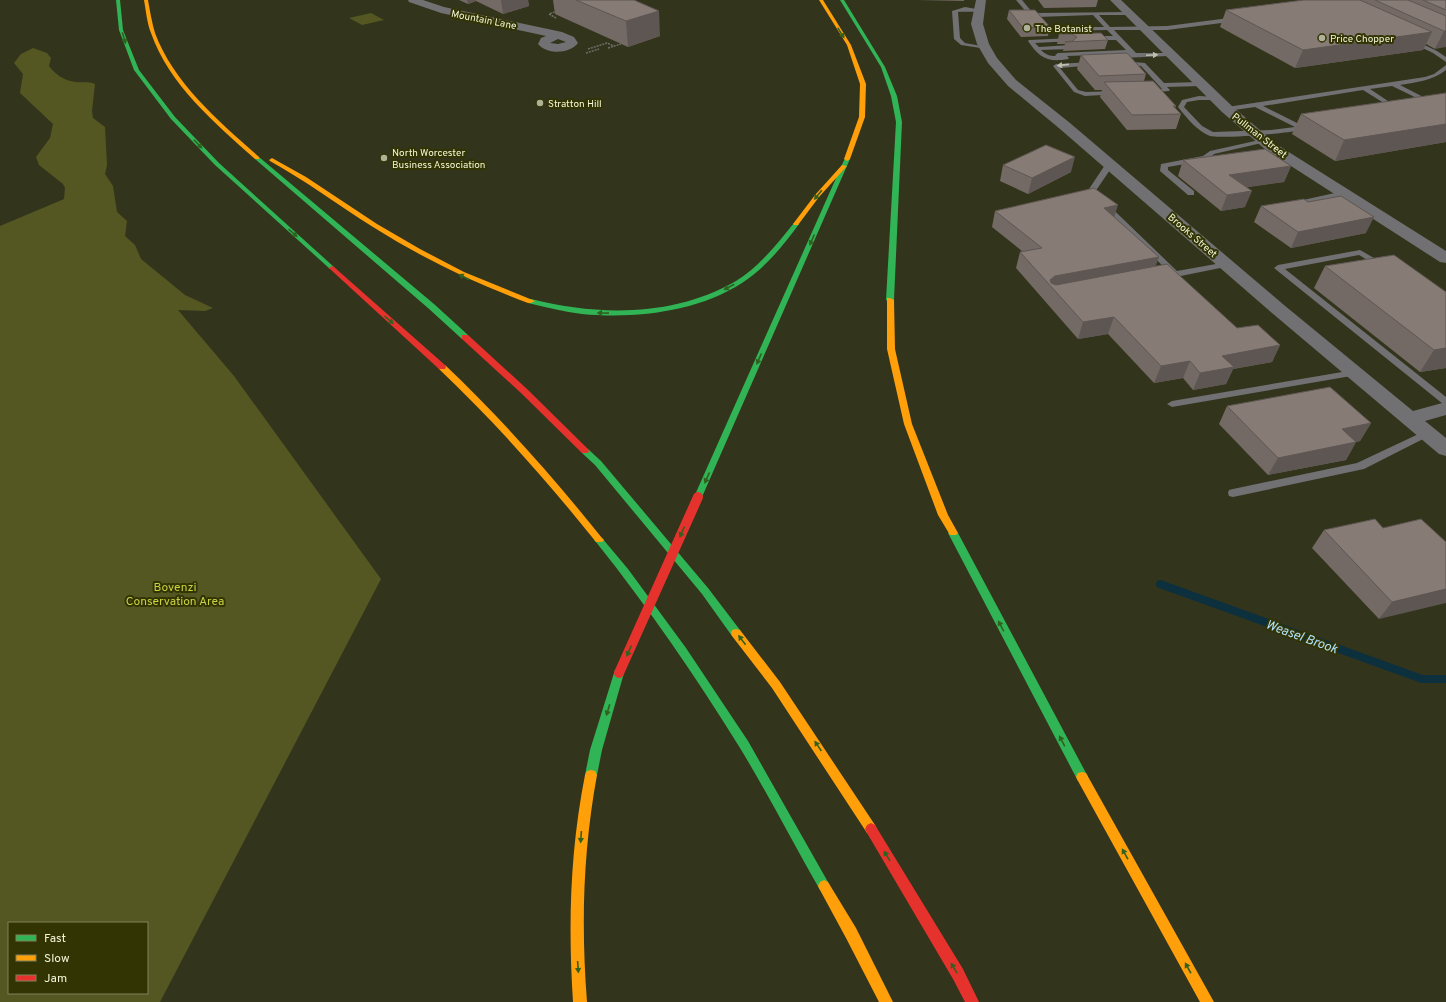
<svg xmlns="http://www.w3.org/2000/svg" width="1446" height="1002" font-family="Overpass,sans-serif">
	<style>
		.green { fill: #545722; fill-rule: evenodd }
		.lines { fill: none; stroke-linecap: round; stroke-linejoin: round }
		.stream { stroke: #0c303e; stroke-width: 8 }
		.path { stroke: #6f6f6c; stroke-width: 1.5; stroke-dasharray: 2 1; stroke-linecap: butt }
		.lane { fill: #717072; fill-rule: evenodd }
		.street { fill: #717072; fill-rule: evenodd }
		.fast { fill: #30b455; fill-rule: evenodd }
		.slow { fill: #ff9f0a; fill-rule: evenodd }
		.jam { fill: #e5322d; fill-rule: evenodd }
		.jam-bridge { stroke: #e5322d; stroke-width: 10 }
		.wall { fill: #746a65 }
		.shaded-wall { fill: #5e5652 }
		.building { fill: #877b75; stroke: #5e5652 }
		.oneway { fill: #316120 }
		.oneway2 { fill: #bec0af }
		.poi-dot { fill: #afb296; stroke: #323404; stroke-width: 1.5 }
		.labels { text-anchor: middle; stroke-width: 4; stroke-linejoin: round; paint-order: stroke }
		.far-street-label { font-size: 10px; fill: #f2f6d7; stroke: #323404 }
		.far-poi-label { font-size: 10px; fill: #f2f6d7; stroke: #323404; text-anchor: start }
		.park-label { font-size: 12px; fill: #cad341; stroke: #323404 }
		.water-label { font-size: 13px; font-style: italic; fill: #afe2fe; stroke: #323404 }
	</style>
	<rect width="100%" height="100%" fill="#33341c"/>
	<path class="green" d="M371 13 384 20 362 25 349 18Z
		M33 48 47 53 51 58 49 66C55 74 64 81 76 82 83 83 87 81 95 84L92 111 93 118 105 127 107 165 105 174 113 186 117 212 127 221 125 236 135 245 141 259 185 295 213 308 205 311 178 310 234 376 381 579 160 1002H0V226L64 199 65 188 63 184 39 165 36 157 50 138 53 124 20 93 23 74 14 63 21 54ZM9 923H147V993H9Z"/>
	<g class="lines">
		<path class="stream" d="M1160 584 1422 679H1446"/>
		<path class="path" d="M556 18 549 14 557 11
			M608 48 621 44
			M588 49 607 43 614 46
			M586 53 599 49"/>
		<path class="lane" d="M1016 0H1022L1032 12 1037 13 1130 12V14L1128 15H1099L1110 27 1167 26 1237 17 1240 19 1237 21 1167 30H1114L1136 53H1171L1172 54 1169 56 1121 58 1118 56 1123 54 1067 56 1069 58 1068 59C1047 63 1039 57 1028 41L1029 40 1074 38V40L1072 41 1035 43 1039 47 1070 45 1073 47 1070 49 1041 50C1046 55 1050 56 1056 56L1055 55 1058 53 1126 50 1116 40H1092L1089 38 1092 36H1113L1107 30 1059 31 1056 29 1059 27H1104L1093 15 1037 17 1028 14Z
			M965 7 982 10C976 13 965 11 958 12L960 38 965 43 987 47V49L961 45 954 39 952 11Z
			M1412 39 1437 51 1446 57V62L1433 53 1410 42V40Z
			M1122 61 1145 63 1164 83 1200 82 1203 84 1200 86 1167 87 1170 90 1169 91 1146 93V91L1162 89 1141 66 1120 64V62Z
			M1093 62 1096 64 1095 65 1060 68 1078 90 1086 92 1117 91 1119 92V94L1085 96 1074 92 1053 66 1056 64Z
			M1446 65V70C1432 81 1417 82 1400 85L1431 101V103H1427L1392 86 1370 89 1391 103 1399 112 1396 114 1387 105 1363 90 1263 106 1303 126 1308 125 1311 127C1304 133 1220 139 1210 136 1197 131 1186 117 1178 107L1182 100 1199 96 1217 97V99L1215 100H1199L1187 102 1184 107 1202 126 1213 132 1271 130 1295 127 1255 107 1227 111 1224 109 1227 107 1425 77 1434 74Z
			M1264 139 1266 140V142L1214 154 1208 160 1168 167V170L1194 191V195H1188L1160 171 1161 164 1203 156 1210 151Z
			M1107 162H1110L1114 164 1095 192 1177 271 1227 262H1230L1231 264 1230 266 1176 277 1159 278 1158 276 1159 274 1169 272 1087 192Z
			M1344 191 1348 193 1347 195 1294 206 1290 204 1294 202Z
			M1360 250 1388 266 1384 269 1381 268 1359 255 1285 269 1446 397V405L1443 404 1274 268 1278 265Z
			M1354 370 1359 373 1357 375 1172 407 1167 404 1172 401Z
			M1427 430 1431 431 1432 433 1431 435 1364 469 1233 497 1229 496 1228 493 1229 490 1233 489 1357 463Z"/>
		<path class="street" d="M408 0H423L444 7 562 32 574 37 578 43C570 54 547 55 538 44L541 38 546 36 441 13 409 2ZM558 39 566 42 558 44 550 43Z
			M976 0H986L983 24 989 44 997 58 1016 80 1070 123 1284 305 1413 411 1446 402V415L1425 421 1446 438V456L1439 454 1272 313 1060 129 1008 86 988 63 977 44 971 24Z
			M1110 0H1121L1232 106 1276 144 1446 251V263L1440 262 1266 150 1222 112Z"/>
		<path class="fast" d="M116 0H120L123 30 139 70 175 117 219 163 334 267V269H330L215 165 171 119 134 70 119 30Z
			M840 0H844L885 67 897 96 902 122 894 300 890 302 886 300 896 122 891 96 881 67Z
			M255 157H259L434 304 468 335V339H462L428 308 255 159Z
			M845 158 850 159 702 497 701 499H695L694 497Z
			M796 222 799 224C783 246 765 268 742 283 697 312 635 319 582 314 564 312 546 307 528 303L527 301 531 299C598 316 674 317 736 281 759 267 777 244 794 223Z
			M585 448 588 449 601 461 708 588 740 630 741 633 740 636 736 637 732 636 702 594 595 465 582 453 581 451Z
			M953 530 956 531 958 533 1086 773 1088 777 1086 781 1082 782 1078 781 948 533 950 531Z
			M599 537 602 538 628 569 686 648 748 741 828 882 830 886 828 890 824 892 820 890C793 843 768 794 740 748 696 677 648 607 596 542L594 540 596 538Z
			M619 669 623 670 624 673 602 750 597 775 595 779 591 780 587 779 585 775 590 750 614 673 615 670Z"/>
		<path class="slow" d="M144 0H148C150 11 152 23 155 33 174 84 220 122 259 157V159H255C215 123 169 85 151 33 147 23 146 11 144 0Z
			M819 0H823L851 45 866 84 865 117 850 159 847 161 844 159 859 117 860 84 847 45Z
			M272 158 306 177 377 224 420 249 464 272 535 301 531 303H528C474 283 422 258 373 227 338 205 306 181 270 161L269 160Z
			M842 165 847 166 819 197 798 225H794L793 224 815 195Z
			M887 298H890L894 300 895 349 912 424 948 515 958 533 956 535H950L938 515 904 424 887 349Z
			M439 365H445C502 419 553 477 602 538L604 540 602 542H596C547 481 496 423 439 369L438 367Z
			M736 629 740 630 780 682 875 825 877 829 875 833 871 835 867 833 772 688 732 636 731 633 732 630Z
			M591 770 595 771 597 775C583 851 581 925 587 1002H573C568 925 570 851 585 775L587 771Z
			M1082 772 1086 773 1214 1002H1200L1078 781 1076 777 1078 773Z
			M824 880 828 882 856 928 893 1002H879L846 938 820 890 818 886 820 882Z"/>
		<path class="jam" d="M332 266 334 267 445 365 446 367 445 369H439L330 269 329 268Z
			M462 335H468L527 389 588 449 589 451 588 453H582L521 393 462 339Z
			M871 823 875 825 963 969 979 1002H965L953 979 867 833 865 829 867 825Z"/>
		<path class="jam-bridge" d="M619 673 698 497"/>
	</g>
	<path class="wall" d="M459 0H528L529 6 503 14 476 1 468 4Z
		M553 0H634L660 36 628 47 555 14Z
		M917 0H964V1Z
		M1038 0H1098L1096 7 1044 8Z
		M1304 0H1446V31L1435 49 1426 44 1423 50 1295 68 1220 27 1226 10Z
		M1009 10 1050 27 1048 36 1021 37 1007 19Z
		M1101 33 1108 40 1105 49 1063 51 1065 44H1057L1059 34Z
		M1081 55 1146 74 1144 81 1176 106 1175 108 1181 114 1176 129 1127 130 1100 97 1102 90H1095L1077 69Z
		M1446 93V142L1335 161 1292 134 1301 114Z
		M1183 160 1291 166 1284 182 1246 187 1245 207 1221 211 1178 176Z
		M1003 165 1071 172 1028 194 1000 181Z
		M1308 202 1366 233 1291 248 1254 222 1261 206Z
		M995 211 1114 217 1159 257 1155 266 1237 328 1280 345 1272 362 1233 369 1226 384 1193 390 1183 378 1154 383 1108 334 1078 339 1016 268 1020 252 1022 251 992 227Z
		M1394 255 1446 368 1420 372 1314 288 1325 266Z
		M1227 406 1371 423 1360 441 1356 442 1346 460 1268 475 1219 424Z
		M1383 528 1446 542 1379 619 1312 548 1324 530Z"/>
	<path class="shaded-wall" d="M467 0H476V1L468 4Z
		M501 0H528L529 6 503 14Z
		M659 11 660 36 628 47 626 21Z
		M1444 31H1446V47L1435 49Z
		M1432 32 1423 50 1295 68 1303 50Z
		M1446 124V142L1335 161 1344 140Z
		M1075 157 1071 172 1028 194 1032 178Z
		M1291 166 1284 182 1223 191 1229 175Z
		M1252 191 1245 207 1221 211 1227 195Z
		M1118 205 1113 221 1104 208Z
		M1374 217 1366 233 1291 248 1298 232Z
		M1159 257 1153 273 1056 292 1050 280 1055 276Z
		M1114 317 1108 334 1078 339 1083 322Z
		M1280 345 1272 362 1233 369 1226 384 1193 390 1200 373 1222 356Z
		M1446 348V368L1420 372 1434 350Z
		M1190 361 1183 378 1154 383 1161 366Z
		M1371 423 1360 441 1332 446 1342 429Z
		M1356 442 1346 460 1268 475 1278 458Z
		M1446 589V603L1379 619 1392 602Z"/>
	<path class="building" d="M576 0H634L659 11 626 21Z
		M1304 0H1360L1432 32 1303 50 1226 10Z
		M1375 0H1408L1446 16V31H1444Z
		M1423 0H1446V10Z
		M1009 10H1035L1050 27 1023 28Z
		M1101 33 1108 40 1065 42 1073 41 1077 37 1072 34H1059Z
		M1127 53 1146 74 1099 76 1081 55Z
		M1153 81 1176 106H1173L1181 114 1132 115 1104 82Z
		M1446 93V124L1344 140 1301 114Z
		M1046 145 1075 157 1032 178 1003 165Z
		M1265 149 1291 166 1229 175 1252 191 1227 195 1183 160Z
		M1094 188 1118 205 1104 208 1159 257 1055 276 1050 280 1051 283 1056 285 1167 264 1237 328 1258 325 1280 345 1222 356 1234 367 1200 373 1190 361 1161 366 1114 317 1083 322 1020 252 1042 248 995 211Z
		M1341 196 1374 217 1298 232 1261 206 1304 199 1308 202Z
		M1394 255 1446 292V348L1434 350 1325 266Z
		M1330 387 1371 423 1342 429 1356 442 1278 458 1227 406Z
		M1375 519 1383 528 1421 519 1446 542V589L1392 602 1324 530Z"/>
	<defs><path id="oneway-solid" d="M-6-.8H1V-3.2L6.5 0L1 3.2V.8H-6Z"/></defs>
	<g class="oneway">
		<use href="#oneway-solid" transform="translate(841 33) rotate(58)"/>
		<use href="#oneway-solid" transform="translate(124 38) rotate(73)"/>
		<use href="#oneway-solid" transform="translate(198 144) rotate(46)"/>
		<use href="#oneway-solid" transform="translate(818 195) rotate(129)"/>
		<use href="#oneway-solid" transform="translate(293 233) rotate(42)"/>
		<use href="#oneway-solid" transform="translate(812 240) rotate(113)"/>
		<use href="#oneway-solid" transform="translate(464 277) rotate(-153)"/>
		<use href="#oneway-solid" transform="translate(729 287) rotate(152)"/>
		<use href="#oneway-solid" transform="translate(603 313) rotate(-179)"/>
		<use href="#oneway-solid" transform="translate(389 320) rotate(42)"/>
		<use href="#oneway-solid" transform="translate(759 359) rotate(114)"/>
		<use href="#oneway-solid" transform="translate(707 478) rotate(114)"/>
		<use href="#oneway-solid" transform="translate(682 532) rotate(114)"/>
		<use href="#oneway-solid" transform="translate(1001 626) rotate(-118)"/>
		<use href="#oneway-solid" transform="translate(742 640) rotate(-127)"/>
		<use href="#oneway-solid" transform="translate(629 651) rotate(114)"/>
		<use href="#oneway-solid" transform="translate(608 710) rotate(107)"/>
		<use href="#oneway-solid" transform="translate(1062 741) rotate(-118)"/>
		<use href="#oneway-solid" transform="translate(818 746) rotate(-124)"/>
		<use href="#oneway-solid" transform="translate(581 837) rotate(94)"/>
		<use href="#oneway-solid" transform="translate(1125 854) rotate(-119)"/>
		<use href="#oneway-solid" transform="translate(887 856) rotate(-121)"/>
		<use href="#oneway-solid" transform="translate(578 967) rotate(86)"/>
		<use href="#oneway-solid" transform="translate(954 968) rotate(-121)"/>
		<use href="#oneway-solid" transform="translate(1188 968) rotate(-119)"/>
	</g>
	<g class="oneway2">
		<use href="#oneway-solid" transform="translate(1152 55) rotate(-2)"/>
		<use href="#oneway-solid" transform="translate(1063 65) rotate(174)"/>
	</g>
	<g class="poi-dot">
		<circle cx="1027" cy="28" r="4"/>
		<circle cx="1322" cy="38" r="4"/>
		<circle cx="540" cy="103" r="4"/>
		<circle cx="384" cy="158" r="4"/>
	</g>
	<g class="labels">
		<g class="far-street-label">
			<text transform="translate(484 19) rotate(11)" y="4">Mountain Lane</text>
			<text transform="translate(1260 135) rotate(38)" y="4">Pullman Street</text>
			<text transform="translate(1193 235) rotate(41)" y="4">Brooks Street</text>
		</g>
		<g class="far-poi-label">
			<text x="1035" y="32">The Botanist</text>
			<text x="1330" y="42">Price Chopper</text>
			<text x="548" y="107">Stratton Hill</text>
			<text x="392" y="156">North Worcester<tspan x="392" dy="12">Business Association</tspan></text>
		</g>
		<g class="park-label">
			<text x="175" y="591">Bovenzi<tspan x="175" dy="14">Conservation Area</tspan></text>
		</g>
		<g class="water-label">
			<text transform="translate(1302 636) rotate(20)" y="5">Weasel Brook</text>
		</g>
	</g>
	<rect x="8" y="922" width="140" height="72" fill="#323404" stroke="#7f8258"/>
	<rect x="16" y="935" width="20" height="6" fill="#30b455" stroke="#7f8258"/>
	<text x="44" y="942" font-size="12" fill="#f2f6d7">Fast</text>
	<rect x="16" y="955" width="20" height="6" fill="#ff9f0a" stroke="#7f8258"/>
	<text x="44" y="962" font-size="12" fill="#f2f6d7">Slow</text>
	<rect x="16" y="975" width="20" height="6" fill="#e5322d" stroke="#7f8258"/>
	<text x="44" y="982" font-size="12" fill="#f2f6d7">Jam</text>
</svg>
